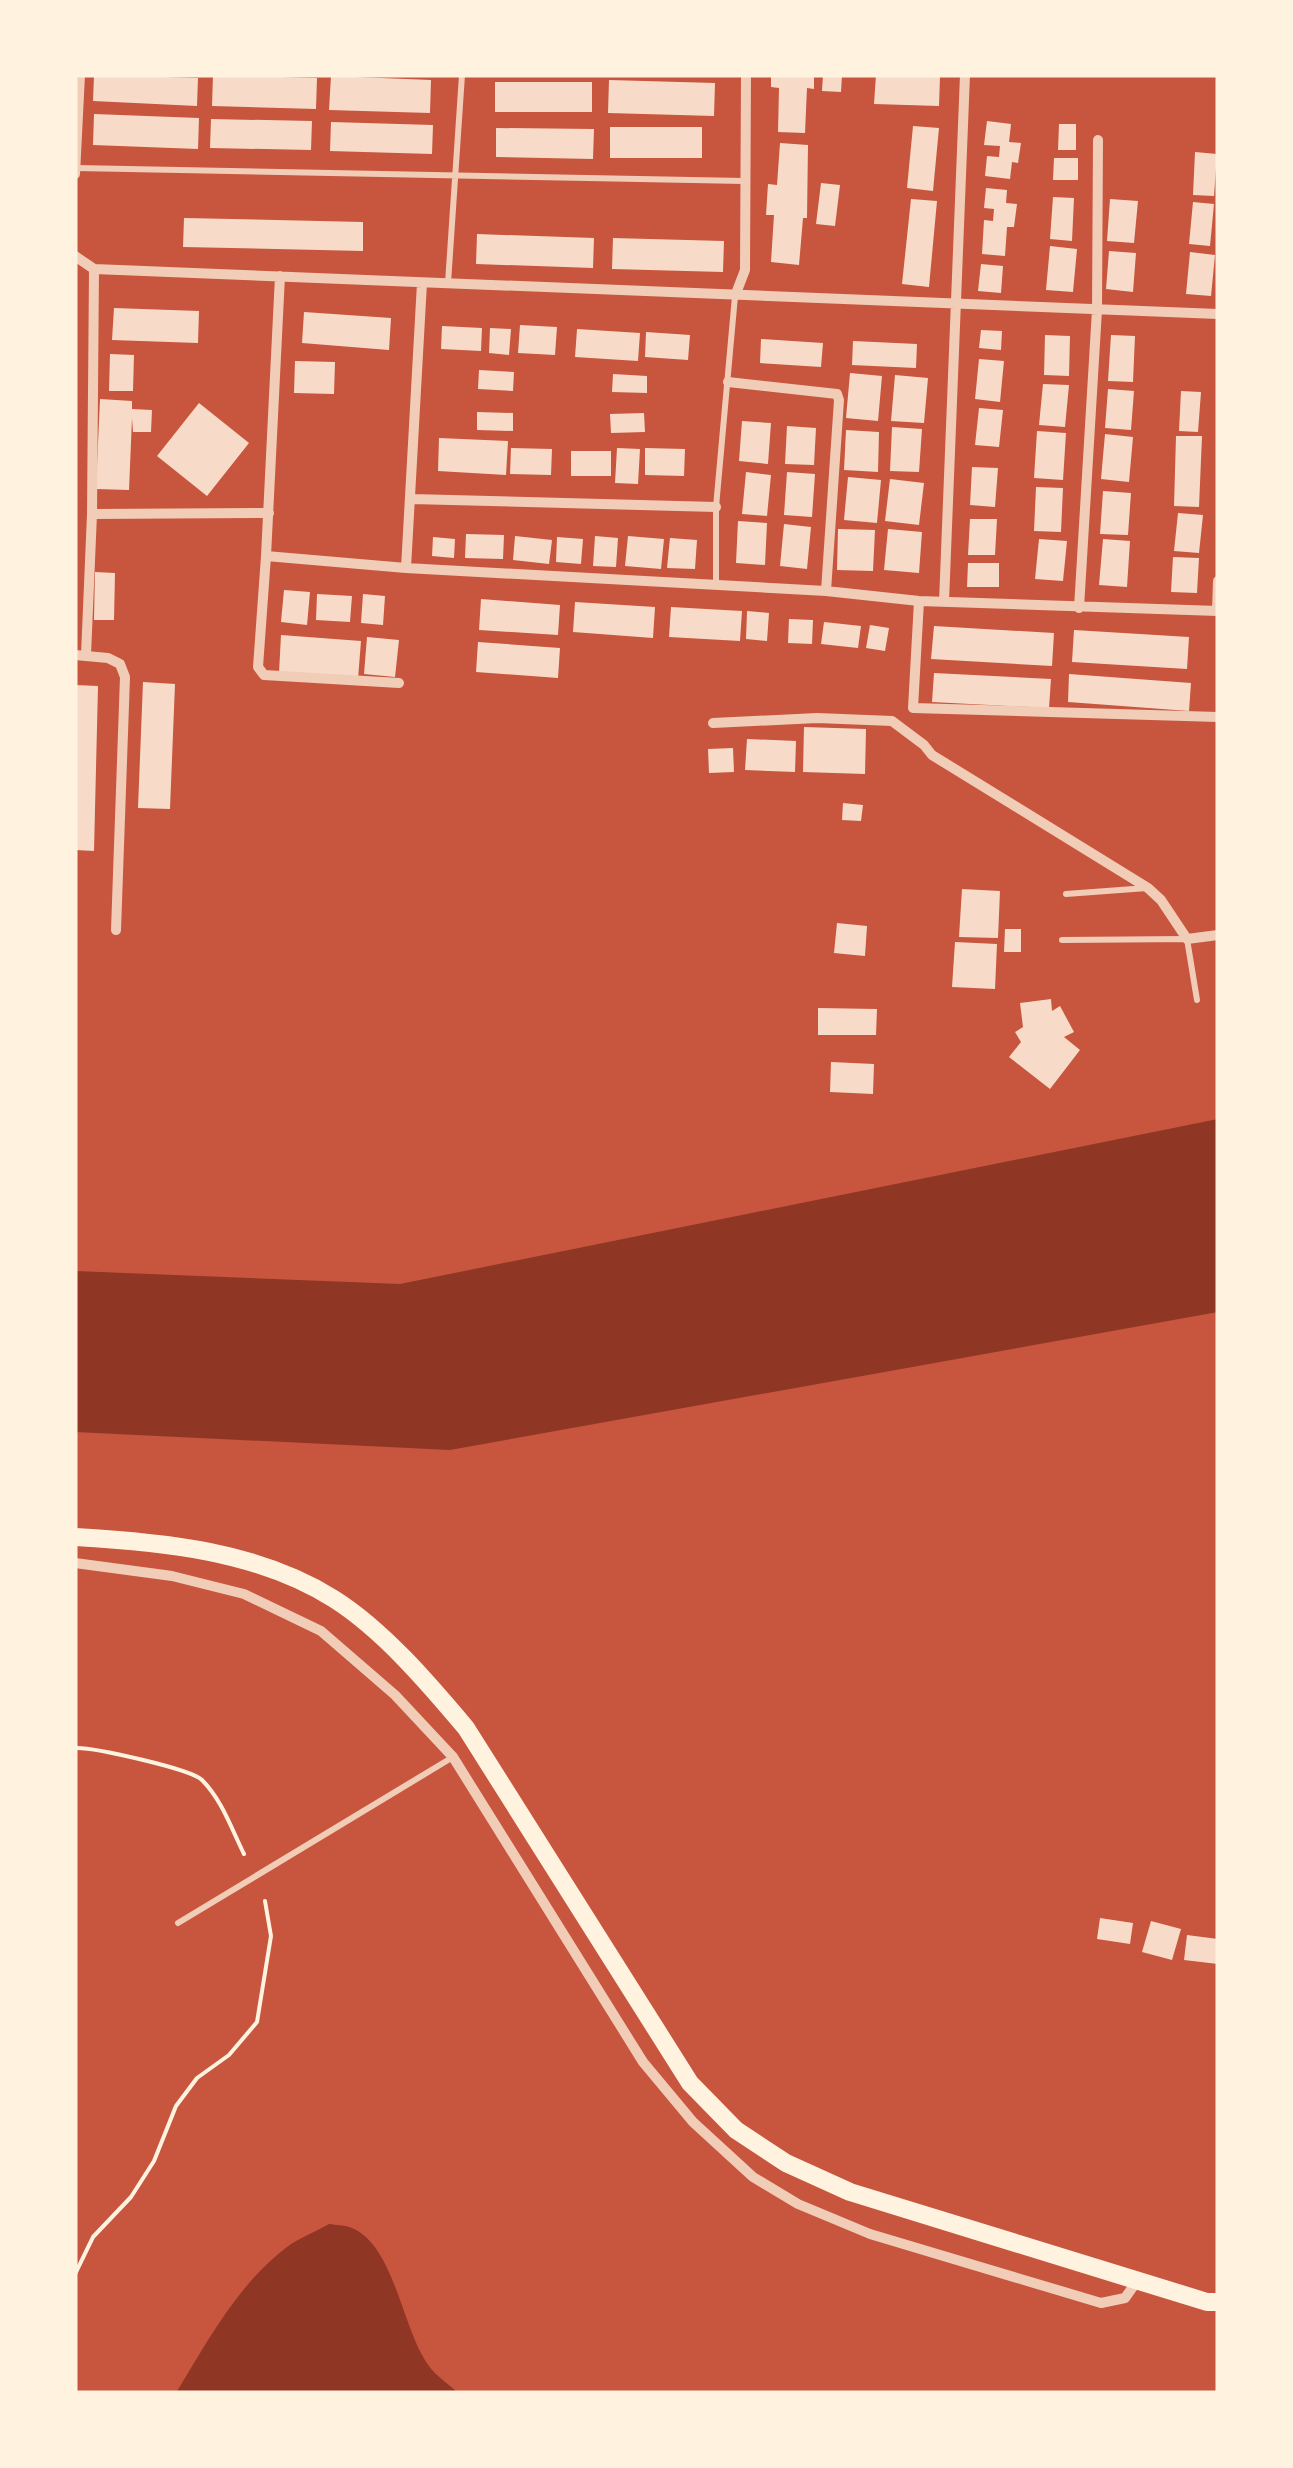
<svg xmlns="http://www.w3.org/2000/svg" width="1293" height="2468" font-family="Commissioner,sans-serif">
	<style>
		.water { fill: #8f3625 }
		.building { fill: #f7dbc8 }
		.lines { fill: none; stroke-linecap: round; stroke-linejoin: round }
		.path { stroke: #fff3e0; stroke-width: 4 }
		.service { stroke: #f1ccb7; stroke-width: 6 }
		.minor { stroke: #f1ccb7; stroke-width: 10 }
		.secondary { stroke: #fff3e0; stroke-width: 18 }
	</style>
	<rect width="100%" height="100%" fill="#c8553d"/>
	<path class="water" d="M1218 1119V1312L450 1450 75 1432V1271L400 1284Z
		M329 2224C336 2225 345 2225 352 2228 395 2246 402 2330 429 2366 436 2376 449 2384 458 2393H176C207 2342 238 2284 287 2247 299 2238 315 2232 329 2224Z"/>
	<path class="building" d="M94 75 198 78 197 106 93 101Z
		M213 75 317 78 316 109 212 106Z
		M771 75H814V89L807 88 805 133 778 132 779 88 771 87Z
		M823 75H842L841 92 822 91Z
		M876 75 940 77 939 106 874 104Z
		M331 76 431 80 430 113 329 110Z
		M609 80 715 83 714 116 608 113Z
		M495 82H592V112H495Z
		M94 114 199 118 198 149 93 145Z
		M211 119 312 121 311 150 210 148Z
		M987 121 1011 124 1009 142 1021 143 1018 163 1012 162 1010 179 985 176 987 156 999 157 1000 146 984 145Z
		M331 122 433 125 432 154 330 151Z
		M1059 124H1076V150H1058Z
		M913 126 939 128 933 191 907 188Z
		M610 127H702V158H610Z
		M496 128 594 129 593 159 496 157Z
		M780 143 808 145 807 218H803L799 265 771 262 774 215H766L768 184 777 185Z
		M1195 152 1217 154 1214 196 1193 195Z
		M1054 158H1078V180H1053Z
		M821 183 840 185 835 226 816 224Z
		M986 188 1007 190 1006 203 1017 204 1014 227H1007L1005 256 982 254 984 220 993 221 994 209 984 208Z
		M1053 197 1074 198 1072 241 1050 239Z
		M911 199 937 201 929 287 902 284Z
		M1110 199 1138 201 1134 243 1107 241Z
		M1193 202 1214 204 1210 246 1189 244Z
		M184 218 363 222V251L183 247Z
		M477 234 594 238 593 268 476 264Z
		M613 238 724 241 723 272 612 269Z
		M1050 246 1077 249 1073 292 1046 290Z
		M1109 251 1136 253 1133 292 1106 289Z
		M1190 252 1215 255 1211 296 1186 294Z
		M981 264 1003 266 1001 293 978 291Z
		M114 308 199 311 198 343 112 340Z
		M304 312 391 318 389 350 302 343Z
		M520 325 557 327 555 355 518 353Z
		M442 326 482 328 481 351 441 349Z
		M490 328 511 329 509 355 489 353Z
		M577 329 640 333 638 361 575 357Z
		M981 330 1002 331 1001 350 979 348Z
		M646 332 690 335 688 360 645 357Z
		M1045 335 1070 336 1069 376 1044 375Z
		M1111 335 1135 336 1133 382 1108 381Z
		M761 339 823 343 821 367 760 363Z
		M853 341 917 344 916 368 852 365Z
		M110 354 134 355 133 391H109Z
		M979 359 1004 361 1000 402 975 399Z
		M295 361 335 362 334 394 294 393Z
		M479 370 514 372 513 391 478 389Z
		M850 373 882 376 878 421 846 418Z
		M613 374 647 376V393L612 392Z
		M895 375 928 378 924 423 891 421Z
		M1043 384 1069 385 1065 427 1039 425Z
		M1108 389 1134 391 1131 430 1105 428Z
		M1181 391 1201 392 1198 432 1179 431Z
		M100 399 132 401V409L152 410 151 432H133L132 418 129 490 96 489Z
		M199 403 249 443 207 496 157 456Z
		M979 408 1003 410 999 447 975 445Z
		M477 412 513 413V431L477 430Z
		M644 413 645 432 611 433 610 414Z
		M742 421 771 423 768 464 739 461Z
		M787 426 816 428 814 465 785 464Z
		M892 427 922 429 919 472 890 471Z
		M846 430 879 432 878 472 844 470Z
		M1037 431 1066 433 1063 480 1034 478Z
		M1105 434 1133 437 1129 482 1101 479Z
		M1176 436H1202L1199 507 1174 506Z
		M439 438 508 441 506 475 438 471Z
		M511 448 552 449 551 475 510 474Z
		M617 448 640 449 638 484 615 483Z
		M645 448 685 449 684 476 645 475Z
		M571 451H611V476H571Z
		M972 467 998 468 995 507 970 505Z
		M746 472 771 475 767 516 742 514Z
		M787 472 815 474 812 517 784 515Z
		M848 477 881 480 877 523 844 520Z
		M890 479 924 483 919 525 885 521Z
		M1036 487 1063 488 1061 532 1034 531Z
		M1103 491 1131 493 1128 535 1100 534Z
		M1178 513 1203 515 1199 553 1174 551Z
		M970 519H997L995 555H968Z
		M738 521 767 523 765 565 736 563Z
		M784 524 811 527 807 569 780 566Z
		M838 529 875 530 873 571 837 570Z
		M888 529 922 532 919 573 884 570Z
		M466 534 504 535 503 559 465 558Z
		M515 536 552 540 549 564 513 560Z
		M595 536 618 538 616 567 593 566Z
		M628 536 664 539 661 569 625 566Z
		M433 537 455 539 454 558 432 556Z
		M557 537 583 539 581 564 556 562Z
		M670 538 697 540 695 569 667 568Z
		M1039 539 1067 541 1063 581 1035 579Z
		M1103 539 1130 541 1127 587 1099 585Z
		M1173 557 1199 558 1197 593 1171 592Z
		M968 563H999V587H967Z
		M95 572 115 573 114 620H94Z
		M284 590 310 592 307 625 281 622Z
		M317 594 352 596 350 622 316 620Z
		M363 594 385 596 383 625 361 623Z
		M481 599 560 605 558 635 479 630Z
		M575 602 655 607 653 638 573 632Z
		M671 607 742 611 740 641 669 637Z
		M747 611 769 613 767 641 746 639Z
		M789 619 813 620 812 644 788 643Z
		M824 622 861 626 858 648 821 644Z
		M870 625 889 628 885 651 866 648Z
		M934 626 1054 633 1052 666 931 659Z
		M1074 630 1189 637 1187 669 1072 662Z
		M281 635 361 641 358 679 279 673Z
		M367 637 399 640 395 677 364 674Z
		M478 642 560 648 558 678 476 672Z
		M934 673 1051 679 1049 708 932 702Z
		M1069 674 1191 683 1189 711 1068 702Z
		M143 682 175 684 170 809 138 808Z
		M75 685 98 686 94 851 75 850Z
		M804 727 866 729 865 774 803 772Z
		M747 739 796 741 795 772 745 770Z
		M733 748 734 772 709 773 708 749Z
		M843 803 863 805 861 821 842 820Z
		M962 889 1000 891 998 938 959 937Z
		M837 923 867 926 865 956 834 953Z
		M1005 929H1021V952H1004Z
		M955 942 997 944 995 989 952 987Z
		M1051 999 1052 1011 1060 1006 1074 1032 1064 1037 1080 1050 1050 1089 1009 1057 1021 1042 1015 1032 1023 1027 1020 1003Z
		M818 1008 877 1009 876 1035H818Z
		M831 1062 874 1064 873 1094 830 1092Z
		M1100 1918 1133 1923 1130 1944 1097 1939Z
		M1151 1921 1181 1929 1172 1960 1142 1952Z
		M1187 1935 1218 1939V1964L1184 1960Z"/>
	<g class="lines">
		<path class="path" d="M75 1748C93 1747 191 1769 202 1780 222 1800 232 1830 244 1854
			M75 2274 93 2237 131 2197 154 2161 176 2106 197 2078 229 2055 257 2022 271 1936 265 1901"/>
		<path class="service" d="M76 168 744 181
			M448 283 462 75
			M716 585V507L735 296
			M1066 894 1147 888
			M1062 940 1187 939 1197 1000
			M178 1923 453 1757"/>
		<path class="minor" d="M75 174 80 75
			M75 256 94 269 1218 314
			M280 276 266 556 406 568 826 591 919 601 1218 611
			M735 296 745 270 746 75
			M728 382 837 394 839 400 826 591
			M411 499 716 507
			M92 514 269 513
			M266 556 258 667 264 675 399 683
			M406 568 422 283
			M919 601 913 708 1218 717
			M944 602 965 75
			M1079 608 1097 310 1098 140
			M1217 611 1218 581
			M75 655 108 658 120 664 125 677 116 930
			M86 655 92 514 94 269
			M713 723 817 718 892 721 924 745 932 755 1148 888 1161 900 1187 939 1218 935
			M75 1563 172 1576 244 1594 321 1631 395 1695 453 1757 643 2062 693 2122 753 2177 798 2204 870 2234 1101 2303 1125 2298 1137 2281"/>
		<path class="secondary" d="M75 1537C163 1542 258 1551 334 1599 383 1630 429 1684 466 1728L690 2083 736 2130 786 2163 850 2192 1207 2302H1218"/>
	</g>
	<rect width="1293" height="2468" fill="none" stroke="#fff3e0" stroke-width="155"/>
</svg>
